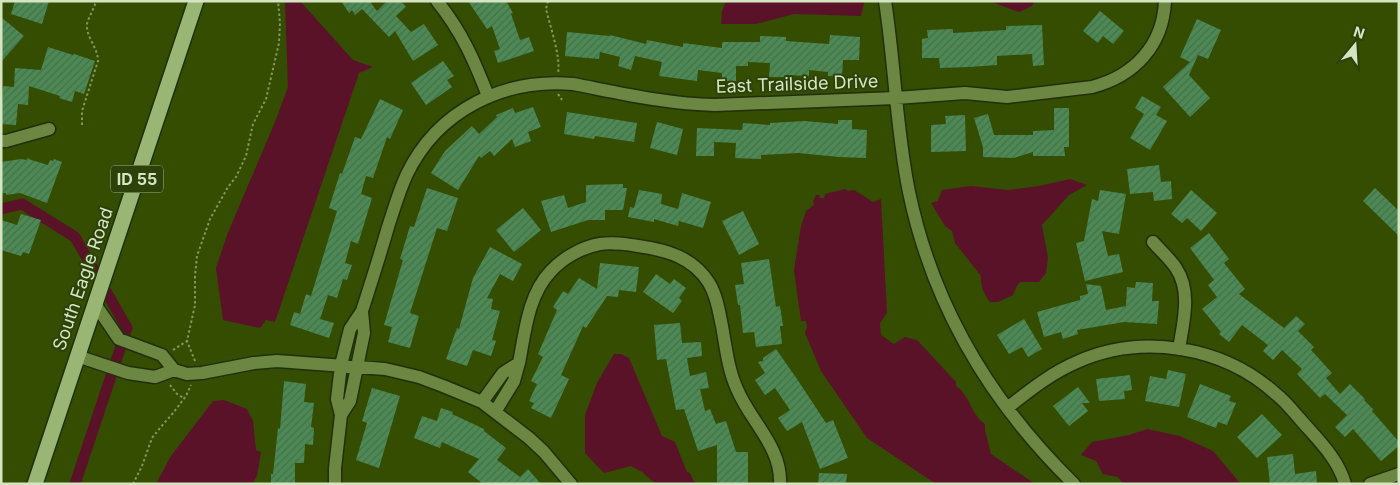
<svg xmlns="http://www.w3.org/2000/svg" width="1400" height="485" font-family="Inter,sans-serif">
	<style>
		.water { fill: #5a1228 }
		.lines { fill: none; stroke-linecap: round; stroke-linejoin: round }
		.canal { stroke: #5a1228; stroke-width: 11 }
		.building { fill: url(#building-hatch) }
		.minor-casing { stroke: #212f0b; stroke-width: 15 }
		.highway-casing { stroke: #212f0b; stroke-width: 18 }
		.path { stroke: #82965d; stroke-width: 2; stroke-dasharray: 2.5 2.5; stroke-linecap: butt }
		.minor { stroke: #6b8742; stroke-width: 12 }
		.highway { stroke: #9ab675; stroke-width: 15 }
		.labels { text-anchor: middle; stroke-width: 4; stroke-linejoin: round; paint-order: stroke }
		.shield { fill: #2d410a; stroke: #a3b48a; stroke-width: 1 }
		.shield-label { font-size: 16px; font-weight: bold; fill: #d5e5c1 }
		.street-label { font-size: 18px; fill: #d5e5c1; stroke: #2d410a }
	</style>
	<defs>
		<pattern id="building-hatch" width="6" height="6" patternUnits="userSpaceOnUse" patternTransform="scale(1.25)"><rect width="6" height="6" fill="#4c8955"/><path d="M-1 1l2-2M0 6l6-6M5 7l2-2" fill="none" stroke="#476e4a"/></pattern>
	</defs>
	<rect width="100%" height="100%" fill="#344d00"/>
	<path class="water" d="M285 1H300L353 60 373 67 359 73 275 322 266 320 260 328 223 320 216 268 227 235 275 122 288 87Z
		M726 1H863L864 3 861 16 794 14 756 24H721L722 11Z
		M989 1H1035L1032 6 1019 12Z
		M1070 179 1087 185 1069 195 1042 225 1048 258 1046 273 1039 282H1020L1017 286 1013 295 998 302H990C984 294 980 286 981 276L955 243 952 231 945 226 931 203 938 201 942 190 971 186 1007 190 1039 186Z
		M845 189 848 191 854 190 873 202 881 199 887 313 880 323 881 335 894 344 905 337 917 340 956 382V386C970 395 971 415 985 424V430L991 454 1035 484H936L867 438 821 371 805 333 807 327 806 321H801L794 270 801 226 806 211 814 205 813 201 816 195H819L820 198H824L825 194Z
		M614 354H621L629 358 662 436 675 442 687 472 690 473 695 484H656L642 472 631 466 604 473 585 453V415L597 383Z
		M224 400 247 409 253 421 256 450 261 452 257 476 252 484H156L171 456 213 401Z
		M1147 429 1180 436 1213 451 1241 484H1123L1118 477 1103 474 1096 461 1081 455 1092 442 1129 435Z"/>
	<g class="lines">
		<path class="canal" d="M1 209 22 204 75 237 127 328 75 484"/>
	</g>
	<path class="building" d="M15 1H49L42 24 11 14Z
		M341 1H373L371 3 377 11 387 1H401L406 7 396 16 411 32 424 24 438 45 413 61 395 31 389 37 362 9 355 15 352 10 349 13Z
		M468 1H506L513 13 511 14 520 40 529 37 534 51 498 63 494 51 500 49 492 26 487 29Z
		M1100 11 1124 31 1113 44 1103 36 1098 43 1083 31Z
		M1 17 24 36 1 62Z
		M1197 19 1221 30 1208 59 1198 55 1189 75 1210 98 1190 117 1163 87 1190 62 1180 57Z
		M1042 25 1044 65 1033 66 1032 54 997 56V65L969 67 940 68 939 58H922V39L928 38 927 30 953 29V33L1006 30V26Z
		M567 32 610 36V35L646 44 647 40 683 47V43L722 48V42H760V36L786 37V41L829 44 830 35 860 37 859 60H843L842 76H828V72L809 70V76L785 75V77H769L770 63 748 62V66H736V81H722V73L698 70 697 81 659 76 662 62 635 56 631 70 618 66 620 57 600 52 599 59 565 56Z
		M48 47 73 55 74 54 95 61 84 94 75 91 72 102 59 98 60 96 29 86 28 105 18 104 16 125 1 124 3 86 14 87 15 68 41 70Z
		M443 61 454 76 447 80 452 87 426 105 411 83Z
		M1142 96 1161 107 1156 115 1167 121 1150 150 1130 138 1144 114 1135 108Z
		M380 99 403 110 390 139 387 137 373 178 366 176 361 194 372 198 358 244 351 241 345 263 352 265 347 280 343 279 337 298 328 295 320 319 334 323 329 338 290 325 294 312 300 314 306 294 311 296 337 211 329 208 340 173 342 174 355 137 361 139Z
		M533 107 541 127 528 132 531 141 515 147 512 139 494 156 490 151 481 158 479 156 458 190 431 173 445 151 472 126 479 134 497 117 496 115 513 108 515 113Z
		M1054 108H1069V147H1064L1065 156H1033V152L1014 158 983 157V147L974 118 988 114 994 135H1033V131L1054 130Z
		M567 112 637 123 634 142 595 136 594 139 564 134Z
		M965 115 966 151 931 152V125L946 124 945 116Z
		M838 120H852V129L867 130 866 158 839 157 798 153 761 155V159L735 158 736 143 714 142V156H696L697 128 742 130 743 123 770 125V123L805 121 838 124Z
		M657 122 683 129 677 155 650 148Z
		M28 158 31 160 48 165 50 160 53 161 54 159 62 162 47 203 20 193 6 195V193H1V162L21 159 26 160Z
		M1159 165 1161 182 1171 181 1172 199 1154 201 1153 192 1130 194 1127 169Z
		M623 184V188H627L623 210H605V220H588L551 232 541 201 564 195 568 208 586 202V185Z
		M427 188 458 198 447 231 437 228 410 313 419 316 410 348 388 342 392 327 384 325 403 260 400 259 410 226 414 227Z
		M1375 188 1399 211V236L1363 201Z
		M639 190 662 194 661 204 678 209 682 193 711 202 703 228 679 221 678 226 654 219V222L628 217 630 207 634 208Z
		M1100 190 1126 194 1119 234 1102 231 1108 256 1119 254 1123 272 1085 281 1076 243 1084 241 1092 199 1098 201Z
		M1191 190 1217 213 1201 231 1187 218 1182 223 1171 214Z
		M523 208 541 230 514 252 496 230Z
		M743 211 759 244 739 255 722 221Z
		M21 214 41 220 29 254 23 252 21 256 1 250V220L17 225Z
		M1209 233 1229 259 1224 263 1245 289 1239 294 1284 328 1296 316 1305 324 1298 331 1314 347 1311 350 1332 373 1326 378 1340 394 1350 384 1365 399 1364 400 1373 409 1372 411 1399 442V446L1381 461 1353 429 1345 437 1335 427 1347 415 1325 394 1320 398 1297 374 1302 369 1282 350 1273 360 1263 351 1268 345 1242 325 1229 342 1219 334 1221 332 1202 309 1217 297 1208 285 1214 280 1190 248Z
		M490 247 522 264 513 281 500 274 487 298 493 299 491 309 500 311 492 340 496 341 491 356 473 350 467 366 446 359 457 328 459 329 473 278Z
		M769 259 776 307 780 306 783 326H780L782 344 756 347 754 332 743 333 740 305H738L735 285 744 284 741 263Z
		M600 263 639 267 636 292 619 290 618 297 607 296 586 328 583 326 561 375 569 379 551 418 531 408 534 403 529 401 537 384 531 381 543 357 538 354 557 310 553 307 563 291 568 294 579 278 597 289Z
		M656 274 670 284 674 279 686 288 679 298 682 301 673 313 643 292Z
		M1136 282 1153 283 1152 301H1159L1157 324 1124 322 1077 330 1078 334 1063 339 1061 332 1044 337 1037 312 1080 300V296L1088 294 1086 284 1101 286 1106 310 1126 306 1127 287 1135 288Z
		M1024 319 1042 349 1028 357 1022 347 1009 354 997 335Z
		M680 323 682 343 701 342 702 356 687 358 690 376 706 372 709 388 700 389 705 411 710 409 716 424 726 421 736 452H748V484H717V445L698 451 684 409 676 410 666 359 657 360 654 325Z
		M776 349 799 382 826 423 833 420 848 458 820 469 802 422 787 431 778 418 790 410 775 388 765 395 755 380 765 373 758 362 763 361V358Z
		M1168 370 1186 374 1179 407 1145 401 1150 376 1166 379Z
		M1130 375 1132 390 1124 391 1125 399 1099 401 1096 379Z
		M284 381 306 384 304 402 314 403 311 427 314 428 313 445 305 444 304 463H295V484H271V474H273L278 428 280 429Z
		M1200 384 1231 396 1229 401 1236 403 1227 425 1218 422 1216 428 1187 417Z
		M1078 387 1090 403H1082L1088 411 1069 426 1053 406Z
		M372 388 400 396 379 468 356 460 367 423 362 421Z
		M441 408 453 412 452 414 484 429V431L506 448 497 460 520 477 528 469 541 484H483L468 472 479 459 442 442 440 448 414 438 422 416 437 421Z
		M1262 414 1282 435 1257 458 1237 437Z
		M1293 454 1295 474 1316 471 1317 484H1270L1267 457Z
		M819 473 847 474 846 484H818Z"/>
	<g class="lines">
		<defs>
			<path id="minor" d="M437 1C462 32 474 60 488 96
				M885 1C895 65 896 129 909 192 933 307 991 403 1074 484
				M1 141H6L49 129
				M1153 242C1160 250 1170 259 1176 268 1192 292 1183 323 1179 349
				M362 311C371 283 380 255 388 227 394 209 399 191 407 174 438 110 504 78 573 84 620 93 667 104 715 105L896 98 965 93 1007 97 1092 87C1134 76 1163 46 1165 1
				M77 356 128 373 155 377 174 370 162 355 119 339 95 304
				M519 363C525 332 528 295 551 271 563 258 582 247 600 244 613 242 625 244 638 246 666 250 693 257 709 283 717 296 719 312 722 326 726 348 728 369 737 389 750 421 782 447 780 484
				M174 370 187 374 202 373 254 363 277 361 385 369 419 377 443 386 482 402 529 438 544 452 571 484
				M482 402 503 373 519 363 514 381 495 412
				M1007 408C1029 391 1051 373 1077 362 1142 333 1223 346 1276 394 1285 401 1292 410 1300 419 1317 439 1338 458 1345 484
				M335 484V468L341 415 337 399 341 365 350 329 362 311 364 333 350 401 341 415
				M1370 484 1399 474"/>
			<path id="highway" d="M35 484 196 1"/>
		</defs>
		<use href="#minor" class="minor-casing"/>
		<use href="#highway" class="highway-casing"/>
		<path class="path" d="M548 1 546 9C550 26 561 57 558 73
			M558 94 562 100
			M82 125V111L98 61C98 47 86 38 87 24 89 16 94 9 96 1
			M173 350 187 341
			M195 361 187 341 195 305V276L197 256 210 219 228 187 236 177 246 156 253 124 266 99 279 43 280 23 278 1
			M170 385 177 394 184 398
			M133 484 142 466 152 438 160 428 173 413 186 396 191 385"/>
		<use href="#minor" class="minor"/>
		<use href="#highway" class="highway"/>
	</g>
	<g class="labels">
		<rect class="shield" x="111" y="165.5" width="52" height="27" rx="4"/>
		<g class="shield-label">
			<text x="137" y="185">ID 55</text>
		</g>
		<g class="street-label">
			<text transform="translate(797 84) rotate(-2)" y="6">East Trailside Drive</text>
			<text transform="translate(83 279) rotate(-71)" y="6">South Eagle Road</text>
		</g>
	</g>
	<rect width="1400" height="485" fill="none" stroke="#d5e5c1" stroke-width="5"/>
	<g transform="translate(1355 45) rotate(18)" stroke="#2d410a" stroke-width="4" paint-order="stroke">
	<path d="M0-4L9 19L0 12L-9 19Z" fill="#d5e5c1"/>
	<text y="-8" font-size="14" font-weight="bold" text-anchor="middle" fill="#d5e5c1">N</text>
	</g>
</svg>
